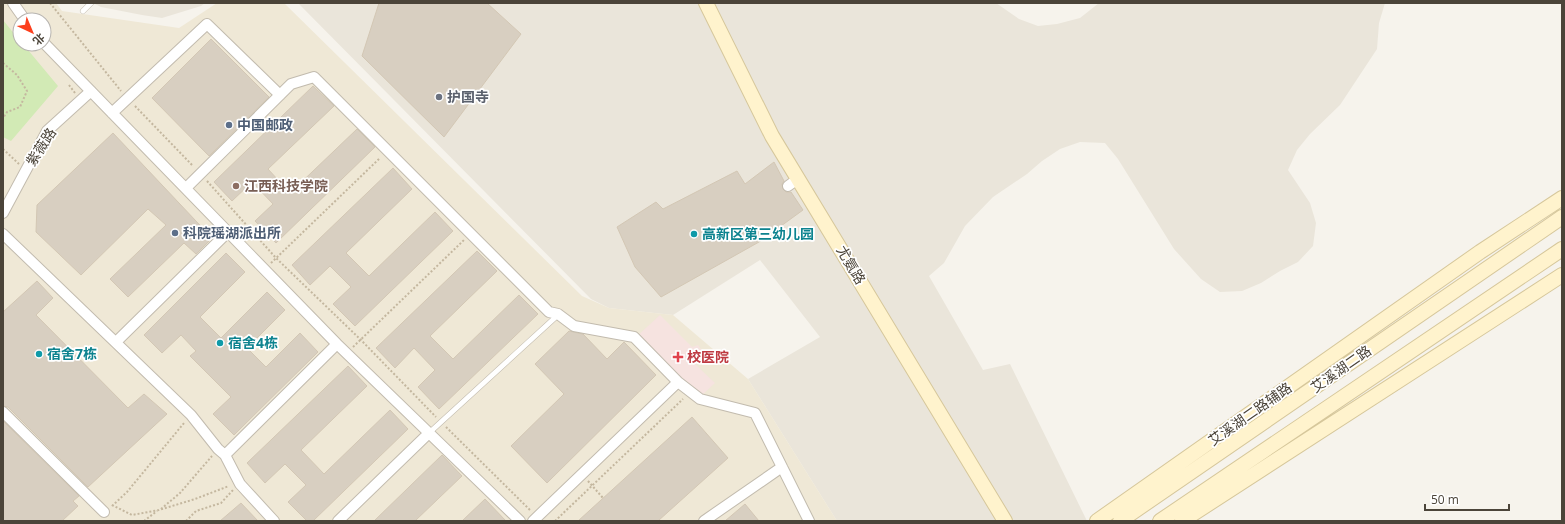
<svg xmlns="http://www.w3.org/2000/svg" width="1565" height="524" font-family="'Open Sans','Noto Sans SC',sans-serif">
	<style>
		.residential { fill: #eae5da }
		.education { fill: #efe8d6; fill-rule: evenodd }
		.medical { fill: #f6e3e0 }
		.green { fill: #d2eab5 }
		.building { fill: #d8cfc1; stroke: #d3c7b4 }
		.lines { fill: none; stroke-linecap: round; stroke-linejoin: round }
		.lane-casing { stroke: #c2bbae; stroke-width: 6 }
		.street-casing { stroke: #c2bbae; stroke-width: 12 }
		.secondary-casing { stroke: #d6c79b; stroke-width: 16 }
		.path { stroke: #c4b79f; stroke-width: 2; stroke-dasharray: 2 2; stroke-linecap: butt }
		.lane { stroke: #fff; stroke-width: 5 }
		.street { stroke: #fff; stroke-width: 10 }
		.secondary { stroke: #fff3cd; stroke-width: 14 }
		.worship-dot { fill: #6b7280; stroke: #fff; stroke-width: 1.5 }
		.service-dot { fill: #5c6f8a; stroke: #fff; stroke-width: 1.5 }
		.education-dot { fill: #8d6e63; stroke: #fff; stroke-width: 1.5 }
		.culture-dot { fill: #0f9aa8; stroke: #fff; stroke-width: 1.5 }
		.health-dot { fill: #e0444e; stroke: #fff; stroke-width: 1.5 }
		.labels { text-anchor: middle; stroke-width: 3.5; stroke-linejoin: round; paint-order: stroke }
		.worship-label { font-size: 14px; font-weight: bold; fill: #5b616d; stroke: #fff; text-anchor: start }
		.service-label { font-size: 14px; font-weight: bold; fill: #4e5e75; stroke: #fff; text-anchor: start }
		.street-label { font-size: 14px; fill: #4b4439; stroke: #fff }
		.education-label { font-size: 14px; font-weight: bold; fill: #785e54; stroke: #fff; text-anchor: start }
		.culture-label { font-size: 14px; font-weight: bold; fill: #0d838f; stroke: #fff; text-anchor: start }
		.health-label { font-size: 14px; font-weight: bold; fill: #be3a42; stroke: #fff; text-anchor: start }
	</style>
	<rect width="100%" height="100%" fill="#f6f3ec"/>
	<path class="residential" d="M93 3H205L201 6 162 18 142 15 101 7Z
		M298 3H996L1019 19 1038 26 1057 24 1080 18 1099 3H1385L1379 23 1377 49 1340 105 1310 134 1297 150 1288 170 1310 203 1316 223 1313 246 1298 262 1280 271 1261 283 1242 291 1220 292 1201 279 1174 249 1118 159 1105 143 1080 142 1060 149 1042 161 1027 174 993 197 965 226 944 263 929 276 983 370 1010 364 1087 521H837L748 379 820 337 760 260 673 315 609 308 591 299Z"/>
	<path class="education" d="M3 3H56L62 11 179 28 217 3H284L582 296 609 308 673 315 748 379 837 521H3ZM20 20H44V44H20Z"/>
	<path class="medical" d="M660 315 692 347 698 345 703 352 693 362 715 383 700 397 636 337Z"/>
	<path class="green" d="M3 20 20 41V44H23L58 86 11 141 3 137Z"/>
	<path class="building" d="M379 3H487L521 34 444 137 362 56Z
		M211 39 269 97 209 156 152 98Z
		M313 86 334 106 268 169 290 193 357 129 375 147 276 243 255 221 273 204 252 182 232 201 214 182Z
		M113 133 212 238 196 254 184 243 128 297 110 279 166 225 148 209 81 275 36 232 37 205Z
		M774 162 784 181 782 184 783 189 786 192H791L803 210 759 242 661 297 635 267 617 227 656 202 663 209 737 171 745 184Z
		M393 168 412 189 346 253 369 276 435 212 453 231 355 326 333 304 351 287 330 266 310 285 292 265Z
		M477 251 497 271 430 336 453 359 519 295 538 314 439 409 418 387 435 370 414 348 395 368 376 348Z
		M226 253 245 272 200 317 221 338 267 292 285 310 247 348 266 367 300 333 318 352 234 435 213 414 231 397 190 356 196 351 181 335 162 353 144 335Z
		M37 281 53 298 36 315 128 408 144 394 167 414 88 487 8 407 3 406V312Z
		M569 331 583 334 607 359 624 342 656 375 547 483 511 446 564 394 535 364Z
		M348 366 367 386 301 450 324 474 390 410 408 429 313 521H307L288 502 306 485 285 464 265 483 247 463Z
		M692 417 728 458 658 521H578Z
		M3 421 79 496 73 501 78 506 62 521H3Z
		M442 455 462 476 415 521H374Z
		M485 499 506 521H462Z
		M241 503 258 521H220Z
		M745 504 759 521H725Z"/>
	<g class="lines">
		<defs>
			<path id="lane" d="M83 11 91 3
				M429 433 558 315"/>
			<path id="street" d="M13 3 25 20
				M44 43 337 344 520 521
				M112 113 207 24 280 95
				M788 186 799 178
				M186 188 291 84 314 77 549 312 558 314 574 326 634 337 678 382 700 399 755 413 809 521
				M3 213 47 131 91 91
				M3 234 191 415 218 449 225 455 240 484 274 521
				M116 342 228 232
				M3 412 104 512
				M225 455 337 344
				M338 521 429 433
				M533 521 678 382
				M704 521 782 467"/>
			<path id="secondary" d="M706 3 772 136 1005 521
				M1097 521 1480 252 1562 198
				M1120 521 1562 217
				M1160 521 1562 249
				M1182 521 1562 275"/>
		</defs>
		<use href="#lane" class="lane-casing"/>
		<use href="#street" class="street-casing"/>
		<use href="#secondary" class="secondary-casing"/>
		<path class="path" d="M50 3 121 91
			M3 63 17 75 27 91 20 107 7 112 3 118
			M69 85 75 93
			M135 106 193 166
			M3 149 19 164
			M207 181 276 258 361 340 436 417
			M271 263 380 158
			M353 347 464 240
			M446 427 530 510
			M588 481 603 498
			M112 505 132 515 159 510 195 499 229 486
			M112 506 127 492 184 423
			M161 509 180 493 212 456
			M144 521 157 511
			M186 521 196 511 221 503 233 490
			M555 521 683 399"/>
		<use href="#lane" class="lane"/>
		<use href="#street" class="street"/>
		<use href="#secondary" class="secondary"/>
	</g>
	<circle class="worship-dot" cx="439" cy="97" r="4"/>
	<g class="service-dot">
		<circle cx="229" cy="125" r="4"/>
		<circle cx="175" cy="233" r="4"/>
	</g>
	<circle class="education-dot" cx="236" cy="186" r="4"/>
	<g class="culture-dot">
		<circle cx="694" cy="234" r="4"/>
		<circle cx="220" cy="343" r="4"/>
		<circle cx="39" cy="354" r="4"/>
	</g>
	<path class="health-dot" d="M676 351h4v4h4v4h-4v4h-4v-4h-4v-4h4z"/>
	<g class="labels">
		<g class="worship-label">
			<text x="447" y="102">护国寺</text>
		</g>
		<g class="service-label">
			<text x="237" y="130">中国邮政</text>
			<text x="183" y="238">科院瑶湖派出所</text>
		</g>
		<g class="street-label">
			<text transform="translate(41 147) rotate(-57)" y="5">紫薇路</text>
			<text transform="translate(851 265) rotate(59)" y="5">尤氨路</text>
			<text transform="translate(1341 369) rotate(-35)" y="5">艾溪湖二路</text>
			<text transform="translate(1250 414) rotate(-35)" y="5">艾溪湖二路辅路</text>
		</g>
		<g class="education-label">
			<text x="244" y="191">江西科技学院</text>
		</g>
		<g class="culture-label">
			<text x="702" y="239">高新区第三幼儿园</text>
			<text x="228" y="348">宿舍4栋</text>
			<text x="47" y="359">宿舍7栋</text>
		</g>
		<g class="health-label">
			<text x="687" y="362">校医院</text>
		</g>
	</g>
	<rect width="1565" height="524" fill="none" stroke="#4b4439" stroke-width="8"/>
	<g transform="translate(32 32) rotate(136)"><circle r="19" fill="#ffffff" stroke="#b7b4b0"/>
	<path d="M0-3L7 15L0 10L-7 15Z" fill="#fc3f1d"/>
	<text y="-6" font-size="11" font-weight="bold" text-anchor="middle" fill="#4b4439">北</text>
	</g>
	<path d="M1425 504v6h84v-6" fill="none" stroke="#4b4439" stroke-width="2"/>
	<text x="1431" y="504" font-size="12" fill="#4b4439" stroke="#ffffff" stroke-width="3" paint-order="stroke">50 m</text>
</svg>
